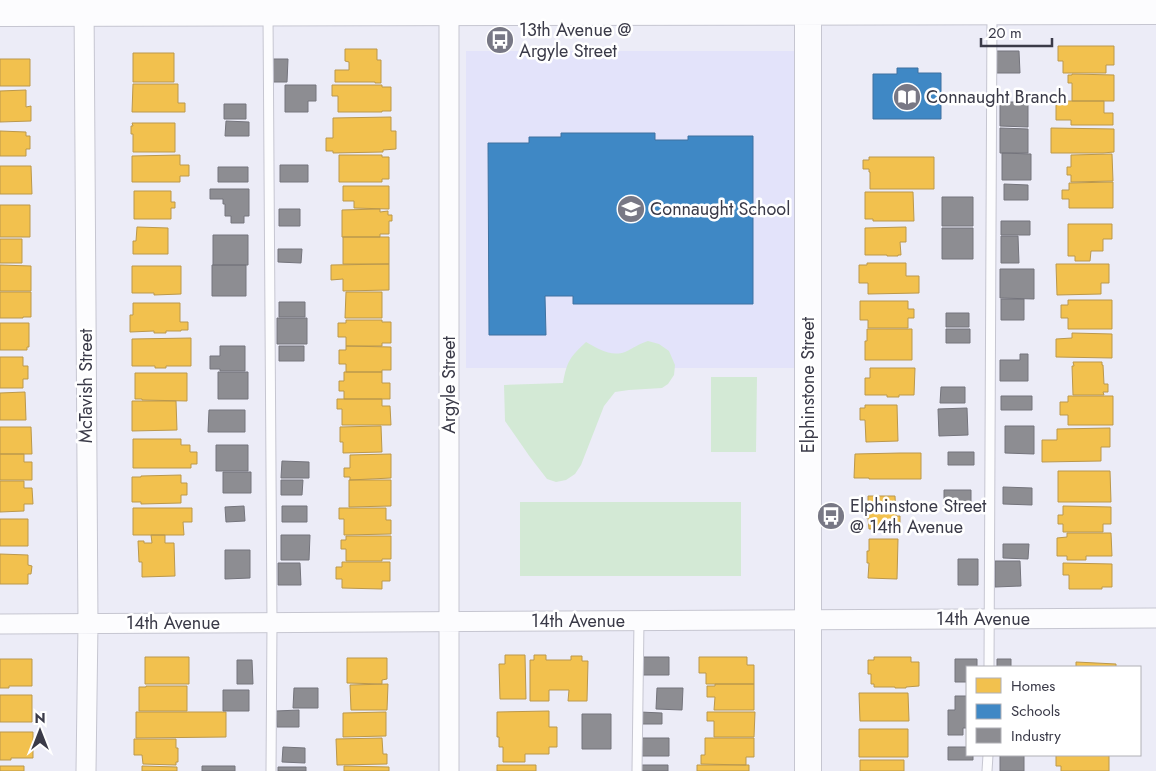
<svg xmlns="http://www.w3.org/2000/svg" width="1156" height="771" font-family="Jost,sans-serif">
	<style>
		.built { fill: #e3e3fa }
		.green { fill: #d3e9d5 }
		.homes { fill: #f2c14e; stroke: #bb984c }
		.schools { fill: #3f88c5; stroke: #3e71a0 }
		.industry { fill: #8d8d92; stroke: #74747c }
		.lines { fill: none; stroke-linecap: round; stroke-linejoin: round }
		.lane-casing { stroke: #c6c6d1; stroke-width: 11 }
		.street-casing { stroke: #c6c6d1; stroke-width: 21 }
		.secondary-casing { stroke: #c6c6d1; stroke-width: 28 }
		.lane { stroke: #fcfcfe; stroke-width: 9 }
		.street { stroke: #fcfcfe; stroke-width: 19 }
		.secondary { stroke: #fcfcfe; stroke-width: 26 }
		.labels { text-anchor: middle; stroke-width: 5; stroke-linejoin: round; paint-order: stroke }
		.poi-label { font-size: 18px; fill: #3a3a48; stroke: #fff; text-anchor: start }
		.street-label { font-size: 18px; fill: #3a3a48; stroke: #fff }
	</style>
	<rect width="100%" height="100%" fill="#ececf7"/>
	<path class="built" d="M466 51H795V368H466Z"/>
	<path class="green" d="M648 341 659 344 669 351 675 365 674 375 668 384 662 388 629 390 615 392 604 406 581 465 575 474 566 480 556 482 547 479 530 457 505 421 504 385 563 383C567 361 570 357 586 342 598 349 611 357 625 352 634 348 638 344 648 341Z
		M711 377H757L756 452H711Z
		M520 502H741V576H520Z"/>
	<path class="homes" d="M1058 46H1114V65H1106V73H1063V61H1058Z
		M345 49H377V60H381V83H375V82H335V70H349V62L345 61Z
		M133 53H174V82H133Z
		M0 59H30V86H0Z
		M1072 74 1114 75V101H1072V83H1068V75H1072Z
		M133 84H178V103H185V112H132Z
		M332 85H382V87H391V111H382V112H338V96H332Z
		M26 90V107L31 106V121L0 122V91Z
		M1056 101H1104V113H1113V125H1071V120H1056Z
		M391 117V131H396V149L383 150V152L333 153V151H326V138H333V118Z
		M132 123H175V152H133V134H131V126H133Z
		M1051 128 1114 129V152L1103 153H1051Z
		M0 131 26 132V136H30V149H26V156H0Z
		M1112 154 1113 181 1071 182V175H1067V167H1071V155Z
		M180 155V165H189V176H180V182H132V156Z
		M339 155H382V157H389V179H382V182H339Z
		M869 157H934V189H870V172H869V169H863V160H869Z
		M0 166H31L32 194H0Z
		M1113 182V208H1069V199H1062V190H1069V183Z
		M343 186H389V209L354 208V201H343Z
		M134 191H171V202H175V208H171V219H134Z
		M865 192H913L914 221H873V219H865Z
		M0 205H30V237H0Z
		M380 209V212L388 211V215H392V221H389V234H380V237H342V210Z
		M1068 224H1112V239H1103V251H1091L1090 261H1075V256H1068Z
		M137 227 168 228V254H133V241H136Z
		M906 227V242H900L901 255H898V256H887V255H865V228Z
		M343 237H389V264H343Z
		M0 239H22V263H0Z
		M867 263H906V276H919V293L868 294V283H859V265H867Z
		M389 264V290L343 291V279L331 280V265Z
		M1056 264H1109V283H1101V294L1057 295Z
		M0 265 31 266V291H0Z
		M132 266H181V294L154 295V293H132Z
		M0 292H31V317H23V318H0Z
		M346 292H382V318H345Z
		M1068 300H1112V329H1068V318H1061V305H1068Z
		M860 301H908V309H914V318H908V328H868V320H860Z
		M133 303H180V322H188V330H181V331H166V333H154V331L130 332V315H133Z
		M346 320H382V322H391V343H382V346H346V337H338V323H346Z
		M0 323H29V347H27V350H0Z
		M867 329H912V360H865V341H867Z
		M1072 333 1112 334V358L1056 357V339L1072 338Z
		M191 338V366H166V368H155V366H132V339Z
		M346 346 391 347V370H382V372H346V364H339V350H346Z
		M0 357H23V366H28V379H23V388H0Z
		M1073 362H1102V365H1103L1104 384H1108V392H1103L1104 395H1073L1072 366H1074Z
		M870 368H915L914 395H899V397H887V395H865V378H870Z
		M344 372H382V383H390V399H344V391H339V381H344Z
		M135 373H187V401L142 400V399H135Z
		M25 392 26 420H0V393Z
		M1068 396H1113V425H1068V415H1060V402H1068Z
		M337 399H382V406H390L391 425H342V409H337Z
		M132 401H176L177 430 132 431Z
		M865 405H897L898 441 866 442 865 420H860V408H865Z
		M381 426 382 452 343 453V442H340V427Z
		M0 427H31L32 454H0Z
		M1110 428V447H1101V461L1042 462V440H1057V429Z
		M133 439H181V445H190V452H197V464H191V468H133Z
		M900 453H921V479H869V478H854L855 454Z
		M0 454H24V462H32V480H0Z
		M391 454V478L350 480V477H344V468H350V455Z
		M1058 471H1110L1111 502H1058Z
		M181 475V483H187V495H181V503L141 504V502H132V477H141V476Z
		M349 480H391V506L349 507Z
		M0 481H24V488H32L33 504H24V511L0 512Z
		M868 496H895L896 516H900V526H896L895 529H869L868 518H866V506H868Z
		M1063 506 1111 507V524H1103V532H1063V524H1058V515H1063Z
		M133 508H192V522H183L184 535H133Z
		M339 508H386V520H391V534L344 535V519H339Z
		M0 519H28V546H0Z
		M1067 533H1111L1112 556H1086V560H1067V556H1057V538L1067 537Z
		M151 535H165V543H174L175 576 142 577V562H139L138 541H144V543H152Z
		M346 536H391V559H382V561H346V549H341V540H346Z
		M869 539H898L897 579 868 578 869 563H867V551H869Z
		M0 554 28 555V565L32 566 31 574H28V584H0Z
		M342 562H390V581H382V589L342 588V579H336V567H342Z
		M1063 563 1112 564V587H1102V589H1069V575H1063Z
		M505 655H525L526 699H500L499 664H505Z
		M534 655H546V660H571V656H582V661H588L587 701H568L569 690H549V701H530V660H534Z
		M145 657H189V684H145Z
		M699 657H747V665H754V684H706V673H699Z
		M874 657H911V662H919V686L906 687V688H895V687H874V684H871V674H868V660H874Z
		M347 658H387V679L382 680V684L347 683Z
		M0 659H32V686H9V688H0Z
		M1076 662 1116 664V667H1076Z
		M388 684 387 710H351L350 685Z
		M715 684H754V710H714L715 697H707V686H715Z
		M146 686H187V711H139V687H146Z
		M859 693H908L909 721H860Z
		M0 695H32V722H0Z
		M549 711V727H557V747H549V754H525V762H503V747H499V737H497V712Z
		M136 712H226V737L136 738Z
		M386 712V736L343 737V713Z
		M707 712H755L754 737H714V721H707Z
		M859 729H908V757H859Z
		M0 732H33V758H11V760H0Z
		M382 738 383 754H387V764L337 765 336 739Z
		M705 738H754V757H746V765L701 764V755H705Z
		M134 739H176V748H178V762H176V765L143 764 142 755H134Z
		M1056 755H1109V771H1061V766H1056Z
		M860 760H904V771H860Z
		M497 765H536V771H497Z
		M697 765H749V771H697Z
		M0 766H24V771H0Z
		M142 766 177 767V771H142Z
		M344 766 389 767V771H344Z"/>
	<path class="schools" d="M897 68H918V73H941V119H873V74H897Z
		M561 133H655V140H688V136H753V304H573V296H545L546 335H489L488 143H529V137H561Z"/>
	<path class="industry" d="M995 51H1019L1020 73H996Z
		M273 59H288L287 82H272Z
		M285 85H316V101H308V112H285Z
		M1000 102H1028V127L1000 126Z
		M224 104H246V119H224Z
		M226 121 249 122V136H225Z
		M1000 128 1028 129V153H1000Z
		M1002 153 1031 154V180H1002Z
		M280 165H308V182H280Z
		M218 167H248V182H218Z
		M1004 184 1028 185V200H1004Z
		M210 189H249V216H244V223H231V216H225V204H223V199H210Z
		M942 197H973V226H942Z
		M279 209H300V226H279Z
		M1001 221H1030V235H1001Z
		M942 228H973V259H942Z
		M213 235H248V265H213Z
		M1001 236H1018L1019 263H1001Z
		M278 249H302L301 263 278 262Z
		M212 265H246V296H212Z
		M1000 269H1034V299L1000 298Z
		M1001 299H1024V320H1001Z
		M279 302H305V317H279Z
		M946 313H969V327H946Z
		M277 318H307V344H277Z
		M946 329H970V343H946Z
		M220 346H245V371H220V369H210V356H220Z
		M279 346H304V361H279Z
		M1020 354H1028V381H1000V360H1020Z
		M218 372H248V399H218Z
		M941 387H965V403H940Z
		M1001 396H1032V410H1001Z
		M967 408 968 435 939 436 938 409Z
		M209 410H245V432H208Z
		M1005 426H1034V454L1005 453Z
		M216 445H248V471H216Z
		M948 452H974V465H948Z
		M282 461 309 462V478H281Z
		M223 472H251V493H223Z
		M281 480H303L302 495H281Z
		M1003 487 1032 488V505L1003 504Z
		M944 490H971V508H944Z
		M244 506 245 521 226 522 225 507Z
		M282 506H307V522H282Z
		M281 535H310L309 560H281Z
		M1003 544H1029L1028 559 1003 558Z
		M225 550H250V578L225 579Z
		M958 559H978V585H958Z
		M995 561H1020L1021 586 995 587Z
		M278 563H300L301 585H278Z
		M641 657H669V675H641Z
		M955 659H977V667H967V682H955Z
		M997 659H1011V667H997Z
		M237 660H252L253 684H237Z
		M294 688H318V708H293Z
		M657 688H683L682 710 656 709Z
		M223 690H249V711H223Z
		M955 696H967V728H963V735H948V710H955Z
		M299 710V727H277L276 711Z
		M640 712 662 713V724H640Z
		M582 714H611V749H582Z
		M640 738H669V756H640Z
		M283 747 305 748V763L282 762Z
		M948 747H967V755H973V760H948Z
		M1000 755H1024V771H1000Z
		M641 765H668V771H641Z
		M202 766H235V771H202Z
		M278 767H306V771H278Z"/>
	<g class="lines">
		<defs>
			<path id="lane" d="M268 15 272 623 271 771
				M989 667 992 13
				M637 771 639 621
				M987 771 988 755"/>
			<path id="street" d="M84 1 88 624 86 771
				M449 1V771
				M0 624 1156 618"/>
			<path id="secondary" d="M808 0V771
				M0 13 1156 11"/>
		</defs>
		<use href="#lane" class="lane-casing"/>
		<use href="#street" class="street-casing"/>
		<use href="#secondary" class="secondary-casing"/>
		<use href="#lane" class="lane"/>
		<use href="#street" class="street"/>
		<use href="#secondary" class="secondary"/>
	</g>
	<defs>
		<symbol id="bus-disc" viewBox="-11 -11 22 22"><circle r="9.5" fill="#787885" stroke="#fff"/><path d="M-5-6H5V4H4V6H2V4H-2V6H-4V4H-5ZM-3.5-4V0h7V-4ZM-3.5 1.2v1.5H-2V1.2ZM2 1.2v1.5H3.5V1.2Z" fill="#fff"/></symbol>
		<symbol id="library-disc" viewBox="-11 -11 22 22"><circle r="9.5" fill="#787885" stroke="#fff"/><path d="M-6-4Q-3-5.5-.7-3.5V5Q-3 3-6 4ZM6-4Q3-5.5 .7-3.5V5Q3 3 6 4Z" fill="#fff"/></symbol>
		<symbol id="school-disc" viewBox="-11 -11 22 22"><circle r="9.5" fill="#787885" stroke="#fff"/><path d="M0-5L7-2L0 1L-7-2ZM-4 1L0 2.5L4 1V4Q0 6-4 4Z" fill="#fff"/></symbol>
	</defs>
	<g fill-rule="evenodd">
		<use href="#bus-disc" x="484" y="24" width="32" height="32"/>
		<use href="#library-disc" x="891" y="81" width="32" height="32"/>
		<use href="#school-disc" x="615" y="193" width="32" height="32"/>
		<use href="#bus-disc" x="815" y="500" width="32" height="32"/>
	</g>
	<g class="labels">
		<g class="poi-label">
			<text x="519" y="36">13th Avenue @<tspan x="519" dy="21">Argyle Street</tspan></text>
			<text x="926" y="103">Connaught Branch</text>
			<text x="650" y="215">Connaught School</text>
			<text x="850" y="512">Elphinstone Street<tspan x="850" dy="21">@ 14th Avenue</tspan></text>
		</g>
		<g class="street-label">
			<text transform="translate(449 385) rotate(-90)" y="6">Argyle Street</text>
			<text transform="translate(808 385) rotate(-90)" y="6">Elphinstone Street</text>
			<text transform="translate(86 386) rotate(-90)" y="6">McTavish Street</text>
			<text x="983" y="625">14th Avenue</text>
			<text x="578" y="627">14th Avenue</text>
			<text x="173" y="629">14th Avenue</text>
		</g>
	</g>
	<rect x="966" y="666" width="175" height="90" fill="#ffffff" stroke="#b0b0b6"/>
	<rect x="976" y="678" width="25" height="15" fill="#f2c14e" stroke="#b0b0b6"/>
	<text x="1011" y="691" font-size="15" fill="#3a3a48">Homes</text>
	<rect x="976" y="704" width="25" height="15" fill="#3f88c5" stroke="#b0b0b6"/>
	<text x="1011" y="716" font-size="15" fill="#3a3a48">Schools</text>
	<rect x="976" y="728" width="25" height="15" fill="#8d8d92" stroke="#b0b0b6"/>
	<text x="1011" y="741" font-size="15" fill="#3a3a48">Industry</text>
	<g transform="translate(40 731)" stroke="#ffffff" stroke-width="4" paint-order="stroke">
	<path d="M0-4L9 19L0 12L-9 19Z" fill="#3a3a48"/>
	<text y="-8" font-size="14" font-weight="bold" text-anchor="middle" fill="#3a3a48">N</text>
	</g>
	<path d="M981 38v8h71v-8" fill="none" stroke="#3a3a48" stroke-width="2.5"/>
	<text x="988" y="38" font-size="15" fill="#3a3a48" stroke="#ffffff" stroke-width="4" paint-order="stroke">20 m</text>
</svg>
